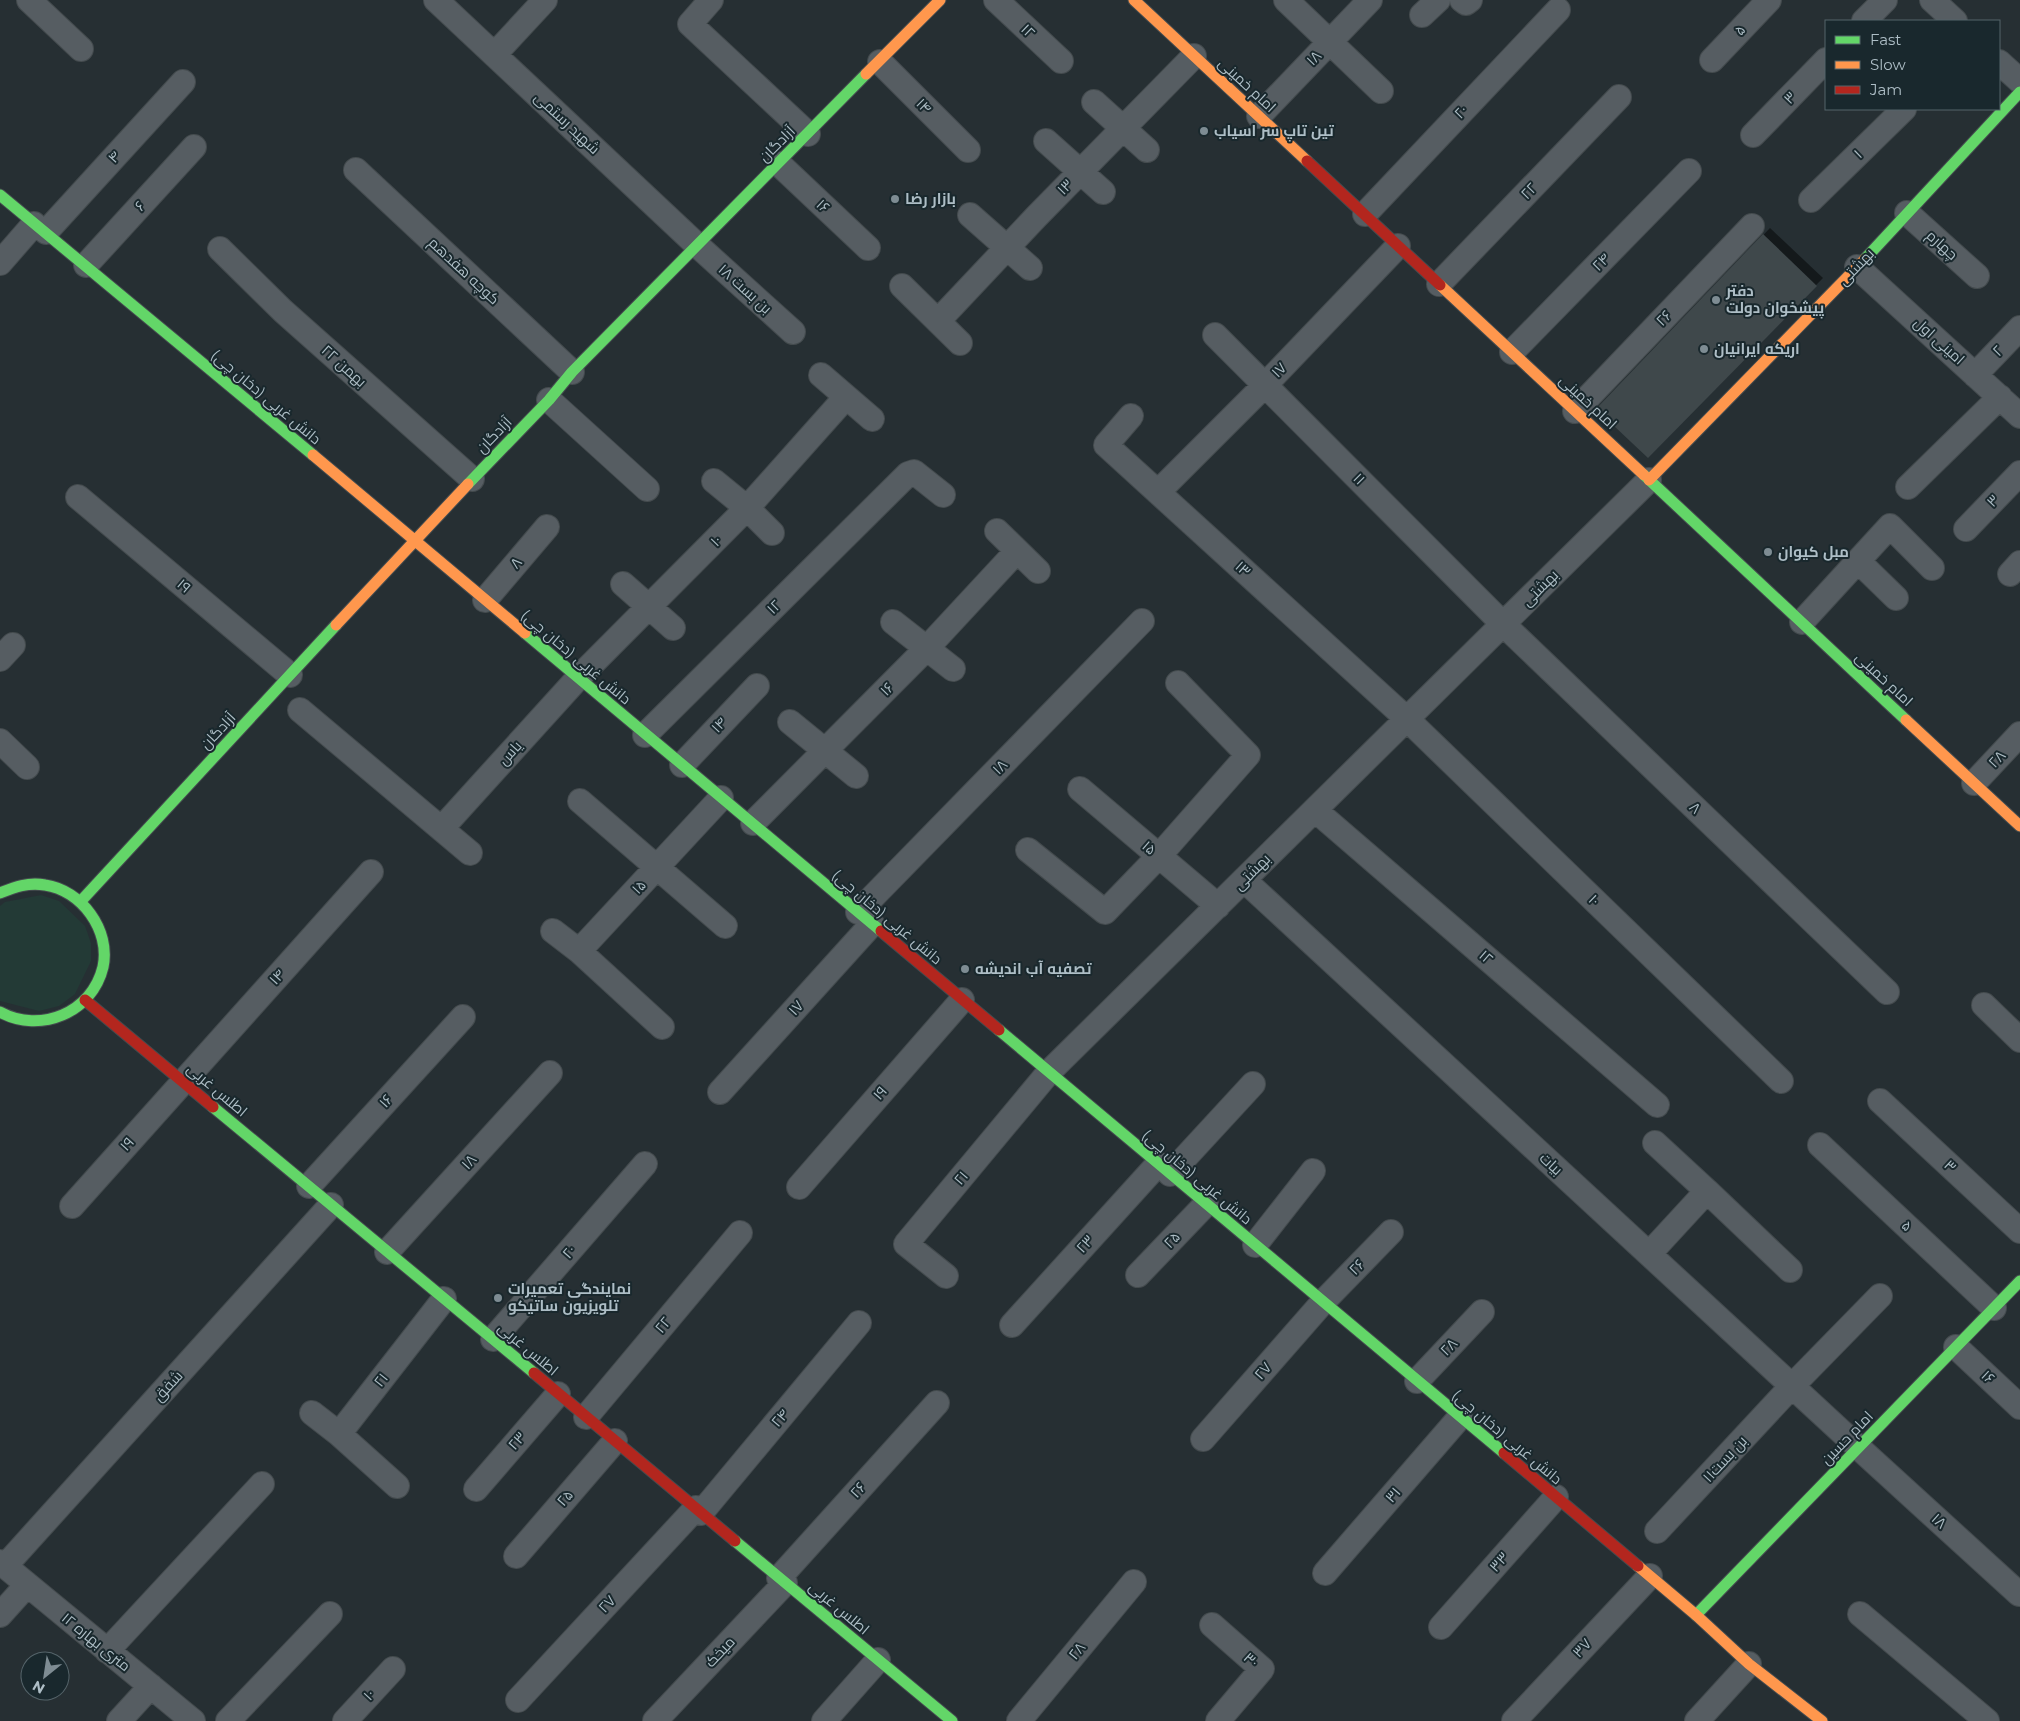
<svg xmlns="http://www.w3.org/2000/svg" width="2020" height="1721" font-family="Montserrat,Cairo,sans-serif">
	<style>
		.green { fill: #233a36 }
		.shadow { fill: #0007 }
		.building { fill: #3f484b }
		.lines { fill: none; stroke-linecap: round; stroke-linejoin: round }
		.street-casing { stroke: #444b4e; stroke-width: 26 }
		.fast-casing { stroke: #444b4e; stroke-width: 13 }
		.slow-casing { stroke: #444b4e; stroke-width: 13 }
		.jam-casing { stroke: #444b4e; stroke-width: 13 }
		.street { stroke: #565d62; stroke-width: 24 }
		.fast { stroke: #63d668; stroke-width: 11 }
		.slow { stroke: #ff974d; stroke-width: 11 }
		.jam { stroke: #b3261e; stroke-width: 11 }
		.poi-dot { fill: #7e8c93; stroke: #19282d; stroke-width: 2 }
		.labels { text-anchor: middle; stroke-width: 4; stroke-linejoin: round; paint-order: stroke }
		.street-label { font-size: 15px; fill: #aebec6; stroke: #19282d }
		.poi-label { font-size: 15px; font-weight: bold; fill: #aebec6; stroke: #19282d; text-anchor: start }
	</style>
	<rect width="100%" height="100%" fill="#262f33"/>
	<path class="green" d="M41 895 59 901 85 926 91 943V961L75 994 59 1006 39 1011 0 1001V906L5 902Z"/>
	<path class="shadow" d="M1770 228 1823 278 1648 456 1598 409Z"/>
	<path class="building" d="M1763 234 1817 286 1648 458 1596 409Z"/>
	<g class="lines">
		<defs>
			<path id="street" d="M29 0 81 49
				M436 0 698 246 793 332
				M711 0 690 24 808 134
				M996 0 1061 61
				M1286 0 1381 91
				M1462 0 1466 3 1470 0
				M1932 0 1955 21
				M1422 15 1438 0
				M1864 21 1885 0
				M495 54 545 0
				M1712 60 1769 0
				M880 62 968 150
				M1999 62 2020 81
				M1094 102 1147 150
				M1259 116 1370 0
				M1753 135 1826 60
				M1046 141 1103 192
				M779 164 868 248
				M356 170 572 372
				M1811 200 1904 109
				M1907 213 1977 276
				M1365 214 1558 10
				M970 215 1030 268
				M46 232 183 82
				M220 249 283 311 472 479
				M0 263 34 224
				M86 265 194 147
				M1857 267 2020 416
				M1439 284 1619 97
				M902 286 960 343
				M938 321 1036 217 1194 56
				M1215 335 1503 624 1887 992
				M1512 352 1689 171
				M821 375 872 419
				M1975 375 2020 328
				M549 400 647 489
				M1575 411 1752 226
				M1131 416 1106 445 1407 719 1781 1081
				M714 481 747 508 772 533
				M1908 487 2000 397
				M1158 492 1265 385 1398 246
				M78 497 290 675
				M1966 529 2020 473
				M997 531 1038 571
				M1858 561 1896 598
				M2010 574 2020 563
				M623 584 673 628
				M485 600 547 527
				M893 622 953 669
				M1802 622 1890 526 1932 568
				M0 659 13 645
				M300 710 470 853
				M790 722 856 776
				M645 735 908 474 914 472 943 495
				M0 741 27 767
				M682 765 757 686
				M1974 783 2020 734
				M1080 789 1218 906
				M580 801 725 926
				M1315 810 1657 1105
				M753 823 927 648 1017 551
				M442 828 578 678 747 508 846 397
				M1028 850 1105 912 1159 856 1248 755 1178 683
				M1244 880 1859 1448 2019 1594
				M858 912 1142 621
				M553 931 579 951 721 798
				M579 951 662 1027
				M1984 1005 2020 1040
				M720 1092 872 924
				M1880 1101 2020 1231
				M1820 1145 1994 1308
				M1170 1174 1253 1084
				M309 1186 463 1017
				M799 1187 962 1000
				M1707 1191 1790 1270
				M72 1206 371 872
				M1255 1245 1313 1171
				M387 1252 550 1073
				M1649 1254 1707 1191 1655 1143
				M1138 1275 1206 1204
				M946 1276 906 1244 1049 1072 1649 480
				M1012 1325 1158 1164
				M493 1339 645 1164
				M1956 1347 2020 1407
				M1417 1381 1482 1312
				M312 1413 339 1434 444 1299
				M586 1417 740 1233
				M339 1434 397 1486
				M1203 1439 1323 1302 1391 1232
				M476 1489 558 1394
				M701 1513 859 1323
				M1657 1531 1792 1386 1880 1296
				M516 1556 615 1441
				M0 1562 193 1721
				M5 1566 331 1205
				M1325 1573 1460 1417
				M779 1578 937 1403
				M1860 1614 1987 1721
				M0 1615 27 1585
				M1212 1625 1262 1669 1218 1721
				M1441 1627 1556 1497
				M107 1651 262 1484
				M518 1700 696 1508
				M119 1721 151 1686
				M228 1721 330 1614
				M345 1721 393 1669
				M655 1721 785 1583
				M824 1721 878 1660
				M1019 1721 1134 1582
				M1514 1721 1650 1576
				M1697 1721 1749 1664"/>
			<path id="fast" d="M0 195 313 455
				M1865 259 2020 92
				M1644 475 1906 720
				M468 484 549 400 572 372 866 74
				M525 633 881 931
				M0 893C15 887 28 882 45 885 81 890 111 930 103 967 92 1013 40 1034 0 1012
				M81 901 336 625
				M999 1030 1504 1453
				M213 1107 534 1373
				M735 1541 952 1721
				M1696 1615 2020 1281"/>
			<path id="slow" d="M1134 0 1307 161
				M866 74 940 0
				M1440 285 1644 475
				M313 455 525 633
				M1649 480 1865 259
				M336 625 468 484
				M1906 720 2020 826
				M1638 1566 1696 1615 1749 1664 1822 1721"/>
			<path id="jam" d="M1307 161 1440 285
				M881 931 999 1030
				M85 1000 213 1107
				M534 1373 735 1541
				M1504 1453 1638 1566"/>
		</defs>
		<use href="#street" class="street-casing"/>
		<use href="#fast" class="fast-casing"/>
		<use href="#slow" class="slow-casing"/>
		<use href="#jam" class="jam-casing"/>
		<use href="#street" class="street"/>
		<use href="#fast" class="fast"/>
		<use href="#slow" class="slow"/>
		<use href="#jam" class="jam"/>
	</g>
	<g class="poi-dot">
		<circle cx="1204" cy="131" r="5"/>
		<circle cx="895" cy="199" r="5"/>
		<circle cx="1716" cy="300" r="5"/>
		<circle cx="1704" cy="349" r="5"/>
		<circle cx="1768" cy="552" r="5"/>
		<circle cx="965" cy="969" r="5"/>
		<circle cx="498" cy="1298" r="5"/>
	</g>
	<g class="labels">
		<g class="street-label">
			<text transform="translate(1740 30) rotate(-46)" y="5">۵</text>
			<text transform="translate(1028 31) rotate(44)" y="5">۱۲</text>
			<text transform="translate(1314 58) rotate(-46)" y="5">۱۸</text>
			<text transform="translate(1247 85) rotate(43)" y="5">امام خمینی</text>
			<text transform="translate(1790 98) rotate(-46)" y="5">۳</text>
			<text transform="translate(924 106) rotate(45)" y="5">۱۴</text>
			<text transform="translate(1461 112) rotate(-46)" y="5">۲۰</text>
			<text transform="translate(567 123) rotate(43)" y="5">شهید رستمی</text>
			<text transform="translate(777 144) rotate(-45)" y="5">آزادگان</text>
			<text transform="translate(1858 154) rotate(-44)" y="5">۱</text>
			<text transform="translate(114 157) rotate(-48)" y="5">۴</text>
			<text transform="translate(1065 187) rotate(-46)" y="5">۱۳</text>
			<text transform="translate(1529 191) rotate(-46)" y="5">۲۲</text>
			<text transform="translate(140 206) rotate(-47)" y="5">۶</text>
			<text transform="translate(823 206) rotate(43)" y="5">۱۶</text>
			<text transform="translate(1942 245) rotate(42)" y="5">چهارم</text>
			<text transform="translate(1601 262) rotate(-46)" y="5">۲۴</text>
			<text transform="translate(1856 267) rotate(-46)" y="5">بهشتی</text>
			<text transform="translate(464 271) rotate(43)" y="5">کوچه هفدهم</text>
			<text transform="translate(745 289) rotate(42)" y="5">بن بست ۱۸</text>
			<text transform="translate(1664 318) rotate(-46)" y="5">۲۶</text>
			<text transform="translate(1939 341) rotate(42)" y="5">امینی اول</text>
			<text transform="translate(1998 351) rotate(-46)" y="5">۲</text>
			<text transform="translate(344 366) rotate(42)" y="5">۲۲ بهمن</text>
			<text transform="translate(1279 370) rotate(-46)" y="5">۱۷</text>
			<text transform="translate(266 397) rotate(40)" y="5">دانش غربی (دخان چی)</text>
			<text transform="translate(1588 402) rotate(43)" y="5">امام خمینی</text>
			<text transform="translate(494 435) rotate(-46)" y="5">آزادگان</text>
			<text transform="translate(1359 479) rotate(45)" y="5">۱۱</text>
			<text transform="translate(1993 501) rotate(-46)" y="5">۳</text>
			<text transform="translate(716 541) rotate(-46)" y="5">۱۰</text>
			<text transform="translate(516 563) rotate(-49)" y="5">۸</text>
			<text transform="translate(1243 569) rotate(42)" y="5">۱۳</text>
			<text transform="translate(184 586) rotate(40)" y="5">۱۹</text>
			<text transform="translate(1540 588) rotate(-45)" y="5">بهشتی</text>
			<text transform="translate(774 607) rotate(-45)" y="5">۱۲</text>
			<text transform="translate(576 657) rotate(40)" y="5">دانش غربی (دخان چی)</text>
			<text transform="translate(1884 679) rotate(43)" y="5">امام خمینی</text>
			<text transform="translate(887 689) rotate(-46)" y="5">۱۶</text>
			<text transform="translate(719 725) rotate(-47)" y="5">۱۴</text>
			<text transform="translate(218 731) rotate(-47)" y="5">آزادگان</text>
			<text transform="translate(510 753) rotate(-48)" y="5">یاس</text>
			<text transform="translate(1997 759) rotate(-47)" y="5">۲۸</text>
			<text transform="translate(1000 767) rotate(-46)" y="5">۱۸</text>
			<text transform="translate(1695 808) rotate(44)" y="5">۸</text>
			<text transform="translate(1149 848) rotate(41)" y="5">۱۵</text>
			<text transform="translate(1252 872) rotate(-45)" y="5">بهشتی</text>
			<text transform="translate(639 887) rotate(-47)" y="5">۱۵</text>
			<text transform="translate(1594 900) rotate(44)" y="5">۱۰</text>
			<text transform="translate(887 917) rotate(40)" y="5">دانش غربی (دخان چی)</text>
			<text transform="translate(1486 957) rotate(41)" y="5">۱۲</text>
			<text transform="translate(277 977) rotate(-48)" y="5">۱۴</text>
			<text transform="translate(796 1008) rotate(-48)" y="5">۱۷</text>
			<text transform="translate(217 1090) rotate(40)" y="5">اطلس غربی</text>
			<text transform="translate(880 1093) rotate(-49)" y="5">۱۹</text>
			<text transform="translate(386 1101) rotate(-48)" y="5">۱۶</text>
			<text transform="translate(127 1144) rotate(-48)" y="5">۱۹</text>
			<text transform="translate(469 1162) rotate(-48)" y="5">۱۸</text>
			<text transform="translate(1551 1164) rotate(43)" y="5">بیات</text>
			<text transform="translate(1950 1166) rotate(43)" y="5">۳</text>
			<text transform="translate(1197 1177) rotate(40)" y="5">دانش غربی (دخان چی)</text>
			<text transform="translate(961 1178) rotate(-50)" y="5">۲۱</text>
			<text transform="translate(1907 1226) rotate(43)" y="5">۵</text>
			<text transform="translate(1172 1240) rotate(-46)" y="5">۲۵</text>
			<text transform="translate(1085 1244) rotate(-48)" y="5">۲۳</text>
			<text transform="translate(569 1252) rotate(-49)" y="5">۲۰</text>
			<text transform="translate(1357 1267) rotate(-46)" y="5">۲۶</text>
			<text transform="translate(663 1325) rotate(-50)" y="5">۲۲</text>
			<text transform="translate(1449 1347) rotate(-46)" y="5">۲۸</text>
			<text transform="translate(528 1349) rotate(40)" y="5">اطلس غربی</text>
			<text transform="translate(1263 1371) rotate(-49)" y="5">۲۷</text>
			<text transform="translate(1988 1377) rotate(43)" y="5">۱۶</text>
			<text transform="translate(381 1380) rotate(-52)" y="5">۲۱</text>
			<text transform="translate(168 1386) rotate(-48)" y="5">شفق</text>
			<text transform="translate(780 1418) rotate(-50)" y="5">۲۴</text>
			<text transform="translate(1507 1437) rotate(40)" y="5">دانش غربی (دخان چی)</text>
			<text transform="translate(1847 1438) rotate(-46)" y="5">امام حسین</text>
			<text transform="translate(517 1441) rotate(-49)" y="5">۲۳</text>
			<text transform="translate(1725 1459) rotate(-47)" y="5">بن بست۱۱</text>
			<text transform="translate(858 1490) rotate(-48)" y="5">۲۶</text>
			<text transform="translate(1393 1495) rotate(-49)" y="5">۳۱</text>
			<text transform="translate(565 1498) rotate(-49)" y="5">۲۵</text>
			<text transform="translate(1939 1521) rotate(42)" y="5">۱۸</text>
			<text transform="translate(1499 1562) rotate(-48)" y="5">۳۳</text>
			<text transform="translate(607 1604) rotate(-47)" y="5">۲۷</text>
			<text transform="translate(839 1608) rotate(40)" y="5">اطلس غربی</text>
			<text transform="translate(96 1642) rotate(39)" y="5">۱۲ متری بهاره</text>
			<text transform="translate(1582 1648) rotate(-47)" y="5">۳۷</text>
			<text transform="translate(1077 1651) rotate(-51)" y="5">۲۸</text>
			<text transform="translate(720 1652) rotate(-47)" y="5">میخک</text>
			<text transform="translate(1251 1660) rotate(42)" y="5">۳۰</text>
			<text transform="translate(369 1695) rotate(-47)" y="5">۱۰</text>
		</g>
		<g class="poi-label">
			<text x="1214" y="136">تین تاپ سر اسیاب</text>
			<text x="905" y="204">بازار رضا</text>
			<text x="1726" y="296">دفتر<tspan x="1726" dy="17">پیشخوان دولت</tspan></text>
			<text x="1714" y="354">اریکه ایرانیان</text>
			<text x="1778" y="557">مبل کیوان</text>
			<text x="975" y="974">تصفیه آب اندیشه</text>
			<text x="508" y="1294">نمایندگی تعمیرات<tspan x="508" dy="17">تلویزیون ساتیکو</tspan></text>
		</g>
	</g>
	<rect x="1825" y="20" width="175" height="90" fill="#19282d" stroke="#55646a"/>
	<rect x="1835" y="36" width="25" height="8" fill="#63d668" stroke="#55646a"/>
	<text x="1870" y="45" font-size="15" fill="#aebec6">Fast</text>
	<rect x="1835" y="61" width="25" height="8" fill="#ff974d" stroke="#55646a"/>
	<text x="1870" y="70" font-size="15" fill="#aebec6">Slow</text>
	<rect x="1835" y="86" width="25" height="8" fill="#b3261e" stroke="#55646a"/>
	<text x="1870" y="95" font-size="15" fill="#aebec6">Jam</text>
	<g transform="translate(45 1676) rotate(210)"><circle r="24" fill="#19282d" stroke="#55646a"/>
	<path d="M0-4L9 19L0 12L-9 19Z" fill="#7e8c93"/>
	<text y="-8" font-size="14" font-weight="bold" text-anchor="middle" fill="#aebec6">N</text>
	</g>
</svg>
